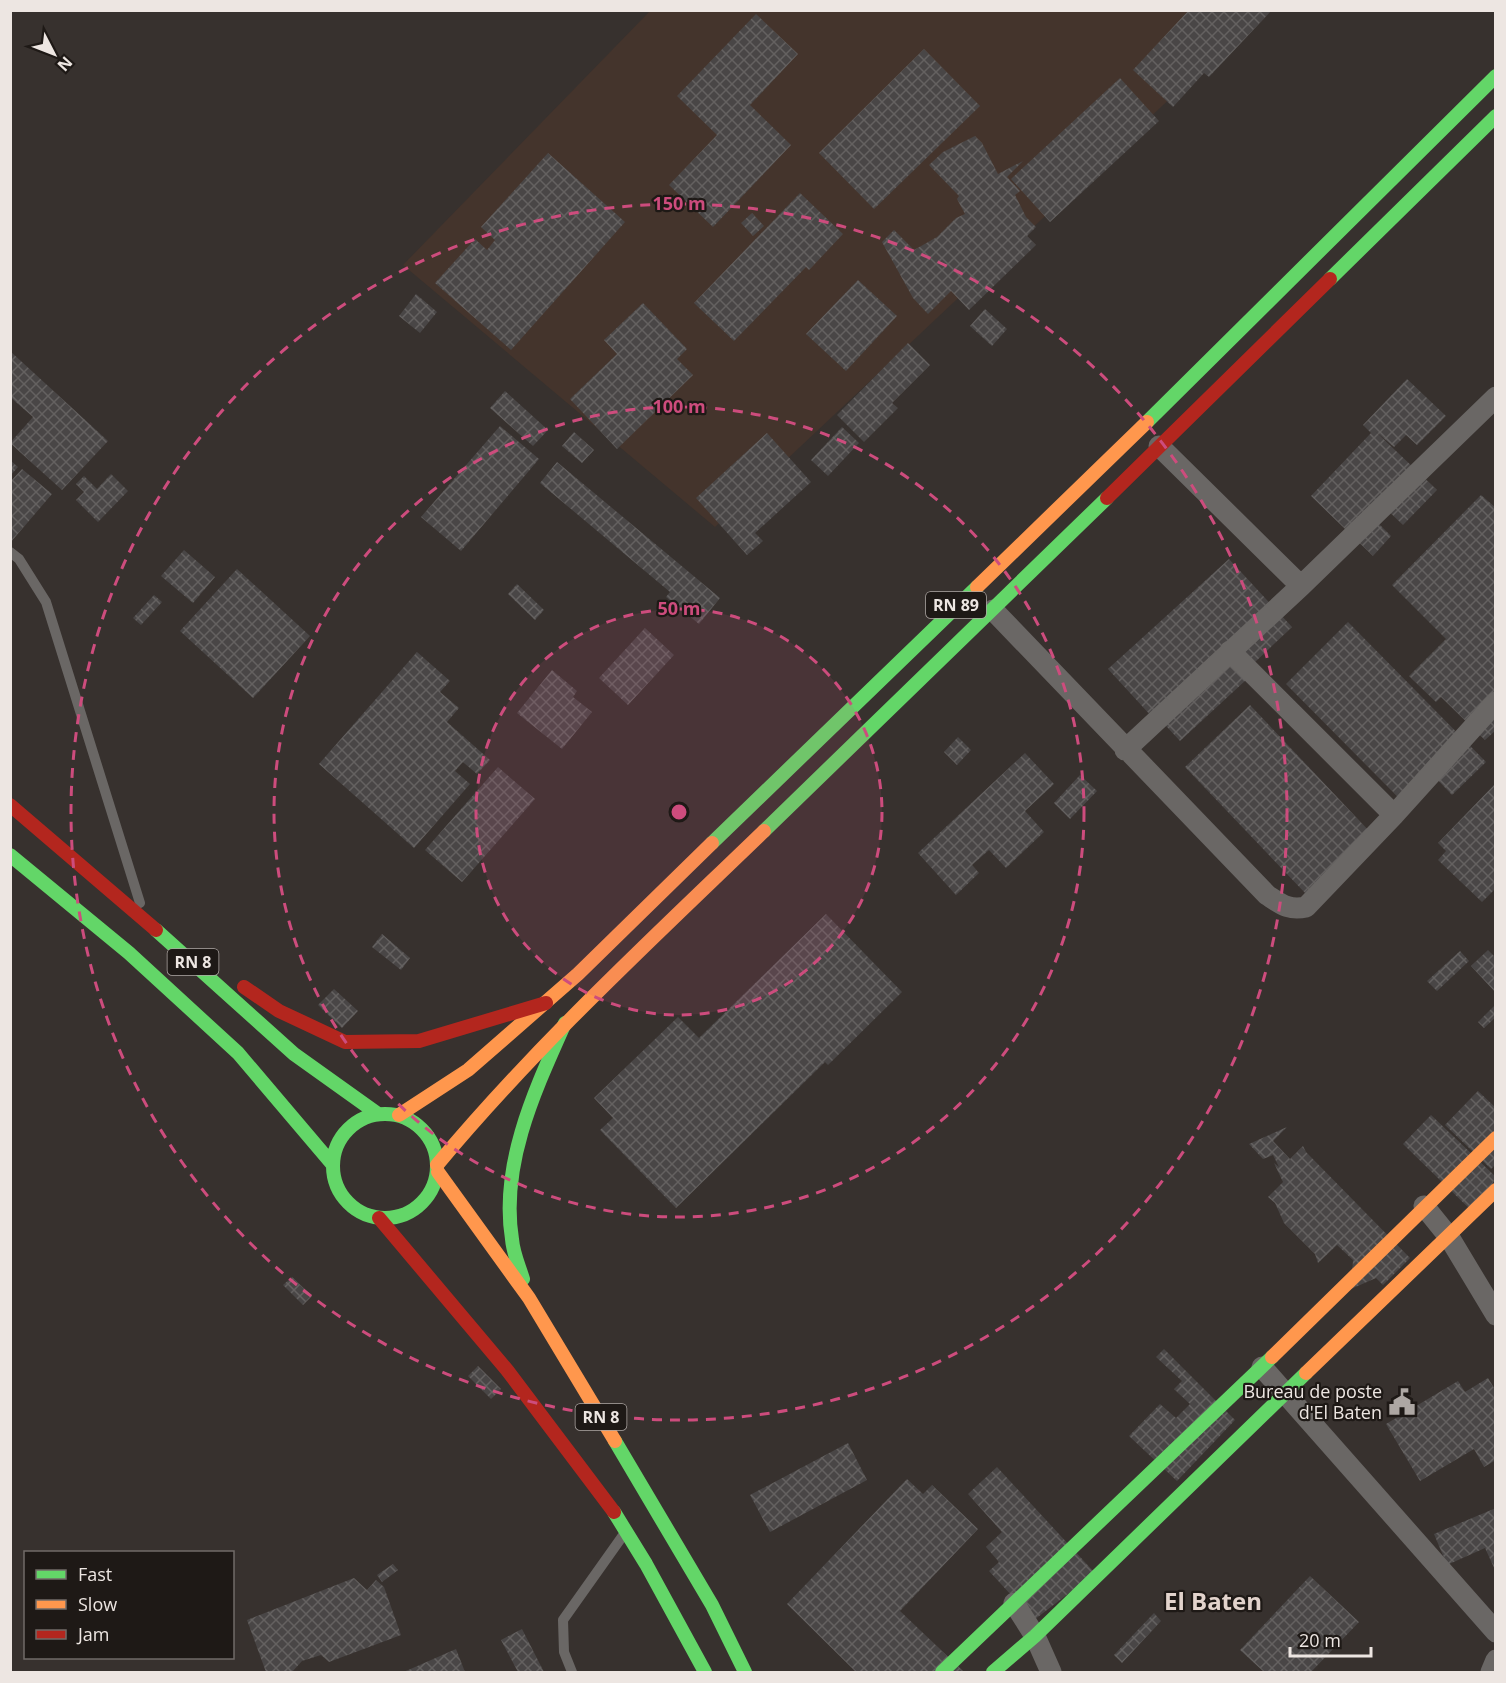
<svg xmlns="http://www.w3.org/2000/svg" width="1506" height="1683" font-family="'Open Sans',sans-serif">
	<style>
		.built { fill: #44342c }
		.building { fill: url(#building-cross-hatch) }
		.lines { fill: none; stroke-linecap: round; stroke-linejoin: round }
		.lane { stroke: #6a6765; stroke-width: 10 }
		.street { stroke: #6a6765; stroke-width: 21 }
		.fast { stroke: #63d668; stroke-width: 14 }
		.slow { stroke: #ff974d; stroke-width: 14 }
		.jam { stroke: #b3261e; stroke-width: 14 }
		.ring { fill: none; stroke: #cd4c7d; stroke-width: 3; stroke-dasharray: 10 8 }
		.labels { text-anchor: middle; stroke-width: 4.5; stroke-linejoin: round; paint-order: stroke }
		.shield { fill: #1e1916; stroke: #afa8a5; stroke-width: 1.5 }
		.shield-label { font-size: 16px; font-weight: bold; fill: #ede6e2 }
		.poi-label { font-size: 18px; fill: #ede6e2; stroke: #1e1916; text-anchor: end }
		.district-label { font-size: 24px; font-weight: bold; fill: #e2d3cc; stroke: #1e1916 }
		.centre { fill: #cd4c7d; stroke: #1e1916; stroke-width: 3 }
		.ring-label { font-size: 18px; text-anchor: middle; font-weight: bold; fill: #cd4c7d; stroke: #1e1916; stroke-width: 4.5; stroke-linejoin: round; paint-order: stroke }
	</style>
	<defs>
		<pattern id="building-cross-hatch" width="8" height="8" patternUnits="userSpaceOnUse" patternTransform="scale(1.5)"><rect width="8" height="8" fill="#494646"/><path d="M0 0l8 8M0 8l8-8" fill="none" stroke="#646160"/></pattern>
	</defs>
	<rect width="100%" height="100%" fill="#37312e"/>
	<path class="built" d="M650 11H1263L715 527 403 265Z"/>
	<path class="building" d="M1189 10H1272L1209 77 1204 73 1173 107 1133 70Z
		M756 14 798 54 750 105 791 145 713 227 669 185 717 135 677 96Z
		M924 49 980 106 874 209 819 153Z
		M1120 78 1159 121 1050 222 1011 179Z
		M975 136 982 143 998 174 1023 161 1007 177 1020 191 1015 195 1026 217 1036 227 1027 236 1036 245 969 310 951 291 928 314 913 298 882 242 894 230 914 250 937 237 956 218 965 214 957 199 959 196 929 165 943 152Z
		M548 153 625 222 511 350 435 283 475 239 487 250 495 240 481 227Z
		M800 193 843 234 809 270 806 267 734 341 694 303Z
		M752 213 764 226 753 236 741 223Z
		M858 280 897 316 846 371 806 334Z
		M416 294 437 312 420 333 399 316Z
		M643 303 687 349 677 359 693 375 617 449 570 399 617 354 604 340Z
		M985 309 1007 329 992 346 970 326Z
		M908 343 930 365 892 403 898 408 864 442 837 415Z
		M10 351 108 441 62 490 10 443 33 417 10 397Z
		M1407 379 1446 416 1417 445 1406 435 1394 447 1375 431 1437 490 1403 525 1381 504 1370 515 1391 536 1373 556 1311 496 1371 433 1363 425Z
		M505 391 548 430 533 446 490 408Z
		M500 426 539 459 461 551 421 517Z
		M842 427 859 443 828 476 811 460Z
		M574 432 594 450 582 463 562 446Z
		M767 433 811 482 755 533 763 541 747 555 696 498Z
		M10 460 18 467 10 476Z
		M557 462 720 598 699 624 666 597 670 592 540 483Z
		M22 469 52 494 10 543V482Z
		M111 474 128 491 98 522 76 500 84 492 76 484 84 476 97 489Z
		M1481 495 1496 508V730L1485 740 1441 697 1436 702 1409 676 1446 639 1392 585Z
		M184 550 215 577 193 603 161 576Z
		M1229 559 1292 627 1254 663 1259 668 1180 741 1156 715 1153 718 1108 669Z
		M237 569 310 636 253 698 180 631Z
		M517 584 544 610 535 620 508 594Z
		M154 595 162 602 141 625 133 618Z
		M1348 622 1486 762 1452 795 1430 772 1401 800 1286 684Z
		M645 628 674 655 628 705 599 678Z
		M417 652 450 681 440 692 459 708 447 722 490 760 477 774 463 762 455 771 470 784 414 848 319 764Z
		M552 670 577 691 573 697 592 712 562 749 517 713Z
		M1250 705 1371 833 1306 894 1185 767Z
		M958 737 971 750 957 765 944 752Z
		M1025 753 1054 784 1025 811 1044 832 1006 868 989 850 972 865 979 873 956 895 918 853Z
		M498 767 535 799 462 882 425 850Z
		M1080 775 1097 791 1070 819 1054 803Z
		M1496 783V888L1482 902 1438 860 1446 851 1438 843Z
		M826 914 902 992 828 1065 825 1062 676 1208 600 1130 613 1118 594 1098 678 1017 699 1038Z
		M382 934 410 958 401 970 372 947Z
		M1488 950 1496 958V993L1471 966Z
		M1460 951 1469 961 1437 991 1427 981Z
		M334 989 358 1011 342 1028 318 1005Z
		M1496 1004V1017L1484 1028 1478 1022Z
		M1478 1091 1496 1108V1164L1491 1169 1445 1125Z
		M1431 1115 1496 1177 1476 1215 1403 1144Z
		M1287 1127 1273 1141 1290 1159 1303 1146 1306 1152 1410 1258 1383 1285 1376 1278 1351 1289 1353 1260 1337 1245 1318 1263 1315 1254 1284 1223 1275 1203 1268 1197 1283 1182 1274 1163 1279 1167 1273 1155 1263 1159 1249 1144Z
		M292 1277 312 1296 303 1305 283 1285Z
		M1164 1349 1235 1420 1177 1481 1129 1436 1160 1404 1176 1418 1190 1404 1174 1389 1182 1381 1156 1357Z
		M478 1366 501 1389 491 1399 468 1376Z
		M1488 1378 1496 1391V1460L1484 1467 1474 1449 1420 1481 1386 1424 1458 1381 1465 1392Z
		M848 1443 867 1480 770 1532 750 1495Z
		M997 1467 1095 1573 1034 1620 989 1571 999 1562 986 1547 1002 1532 968 1494Z
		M907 1479 923 1494 932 1485 978 1529 900 1611 964 1672H856L787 1604Z
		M1496 1508V1572L1485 1548 1447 1565 1434 1534Z
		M393 1564 398 1570 382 1582 377 1575Z
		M1310 1576 1359 1622 1311 1672H1264L1240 1650Z
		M354 1578 367 1590 376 1580 384 1587 401 1635 329 1662 321 1655 302 1661 292 1672H266L247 1620Z
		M1154 1613 1161 1621 1122 1663 1114 1655Z
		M522 1629 544 1672H518L501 1640Z
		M456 1649 465 1672H406V1671Z"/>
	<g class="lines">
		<path class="lane" d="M10 552 19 559 46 602 140 903
			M572 1672 564 1652 563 1620 624 1534"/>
		<path class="street" d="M1159 446 1301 586
			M993 610 1267 895C1281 904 1289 911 1306 907L1394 815
			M1230 651 1394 815 1496 702
			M1125 750 1301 586 1496 397
			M1424 1206 1449 1237 1496 1315
			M1262 1367 1496 1632
			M1014 1603 1035 1636 1051 1672
			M1491 1672 1496 1660"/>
		<path class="fast" d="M1330 279 1496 116
			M1147 422 1496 76
			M764 831 1107 498
			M712 843 977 587
			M10 855 129 953 238 1053 333 1165
			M156 930 294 1054 378 1114
			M333 1166a52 52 0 1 1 104 0a52 52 0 1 1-104 0Z
			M523 1279C519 1266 513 1253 512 1239 500 1164 535 1090 565 1023
			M615 1441 712 1605 745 1672
			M614 1512 646 1564 705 1672
			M942 1672 1272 1357
			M993 1672 1035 1636 1306 1373"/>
		<path class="slow" d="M977 587 1147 422
			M399 1115 468 1070 578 974 712 843
			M437 1165C537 1045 651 940 764 831
			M438 1172 529 1298 615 1441
			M1272 1357 1496 1138
			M1306 1373 1496 1190"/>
		<path class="jam" d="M1107 498 1330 279
			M10 805 156 930
			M244 987 279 1011 345 1042 419 1041 546 1003
			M379 1218 507 1370 614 1512"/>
	</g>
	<circle cx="679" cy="812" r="203" fill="#cd4c7d" fill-opacity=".12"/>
	<g class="ring">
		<circle cx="679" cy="812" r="203"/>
		<circle cx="679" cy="812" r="405"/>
		<circle cx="679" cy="812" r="608"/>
	</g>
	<defs>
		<symbol id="civic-bare" viewBox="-9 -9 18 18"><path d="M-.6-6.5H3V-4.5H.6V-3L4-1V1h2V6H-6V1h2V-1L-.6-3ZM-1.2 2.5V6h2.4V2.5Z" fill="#ada7a3" stroke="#1e1916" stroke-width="2.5" paint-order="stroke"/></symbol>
	</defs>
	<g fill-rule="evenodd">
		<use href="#civic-bare" x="1383" y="1383" width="38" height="38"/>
	</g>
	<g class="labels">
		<g class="shield">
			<rect x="926" y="592" width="60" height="26" rx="4.5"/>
			<rect x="167.5" y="949" width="51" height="26" rx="4.5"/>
			<rect x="575.5" y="1404" width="51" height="26" rx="4.5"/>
		</g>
		<g class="shield-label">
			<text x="956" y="611">RN 89</text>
			<text x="193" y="968">RN 8</text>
			<text x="601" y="1423">RN 8</text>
		</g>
		<g class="poi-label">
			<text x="1382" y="1398">Bureau de poste<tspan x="1382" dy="21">d'El Baten</tspan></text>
		</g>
		<g class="district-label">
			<text x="1213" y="1610">El Baten</text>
		</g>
	</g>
	<circle cx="679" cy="812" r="9" class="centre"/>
	<g class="ring-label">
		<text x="679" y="210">150 m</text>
		<text x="679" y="413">100 m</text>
		<text x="679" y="615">50 m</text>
	</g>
	<rect width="1506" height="1683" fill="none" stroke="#ede6e2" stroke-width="24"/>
	<rect x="24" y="1551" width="210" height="108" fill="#1e1916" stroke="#716b68" stroke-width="1.5"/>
	<rect x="36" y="1570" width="30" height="9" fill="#63d668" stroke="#716b68" stroke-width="1.5"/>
	<text x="78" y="1581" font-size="18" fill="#ede6e2">Fast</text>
	<rect x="36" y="1600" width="30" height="9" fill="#ff974d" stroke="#716b68" stroke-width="1.5"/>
	<text x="78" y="1611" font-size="18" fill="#ede6e2">Slow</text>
	<rect x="36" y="1630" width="30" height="9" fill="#b3261e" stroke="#716b68" stroke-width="1.5"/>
	<text x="78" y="1641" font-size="18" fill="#ede6e2">Jam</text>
	<g transform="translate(54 54) rotate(132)" stroke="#1e1916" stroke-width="4.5" paint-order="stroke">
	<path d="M0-4.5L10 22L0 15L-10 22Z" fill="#ede6e2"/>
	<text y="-9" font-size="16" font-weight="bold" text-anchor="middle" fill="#ede6e2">N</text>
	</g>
	<path d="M1290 1647v9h81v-9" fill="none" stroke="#ede6e2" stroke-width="3"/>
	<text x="1299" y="1647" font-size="18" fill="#ede6e2" stroke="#1e1916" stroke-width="4.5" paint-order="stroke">20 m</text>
</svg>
